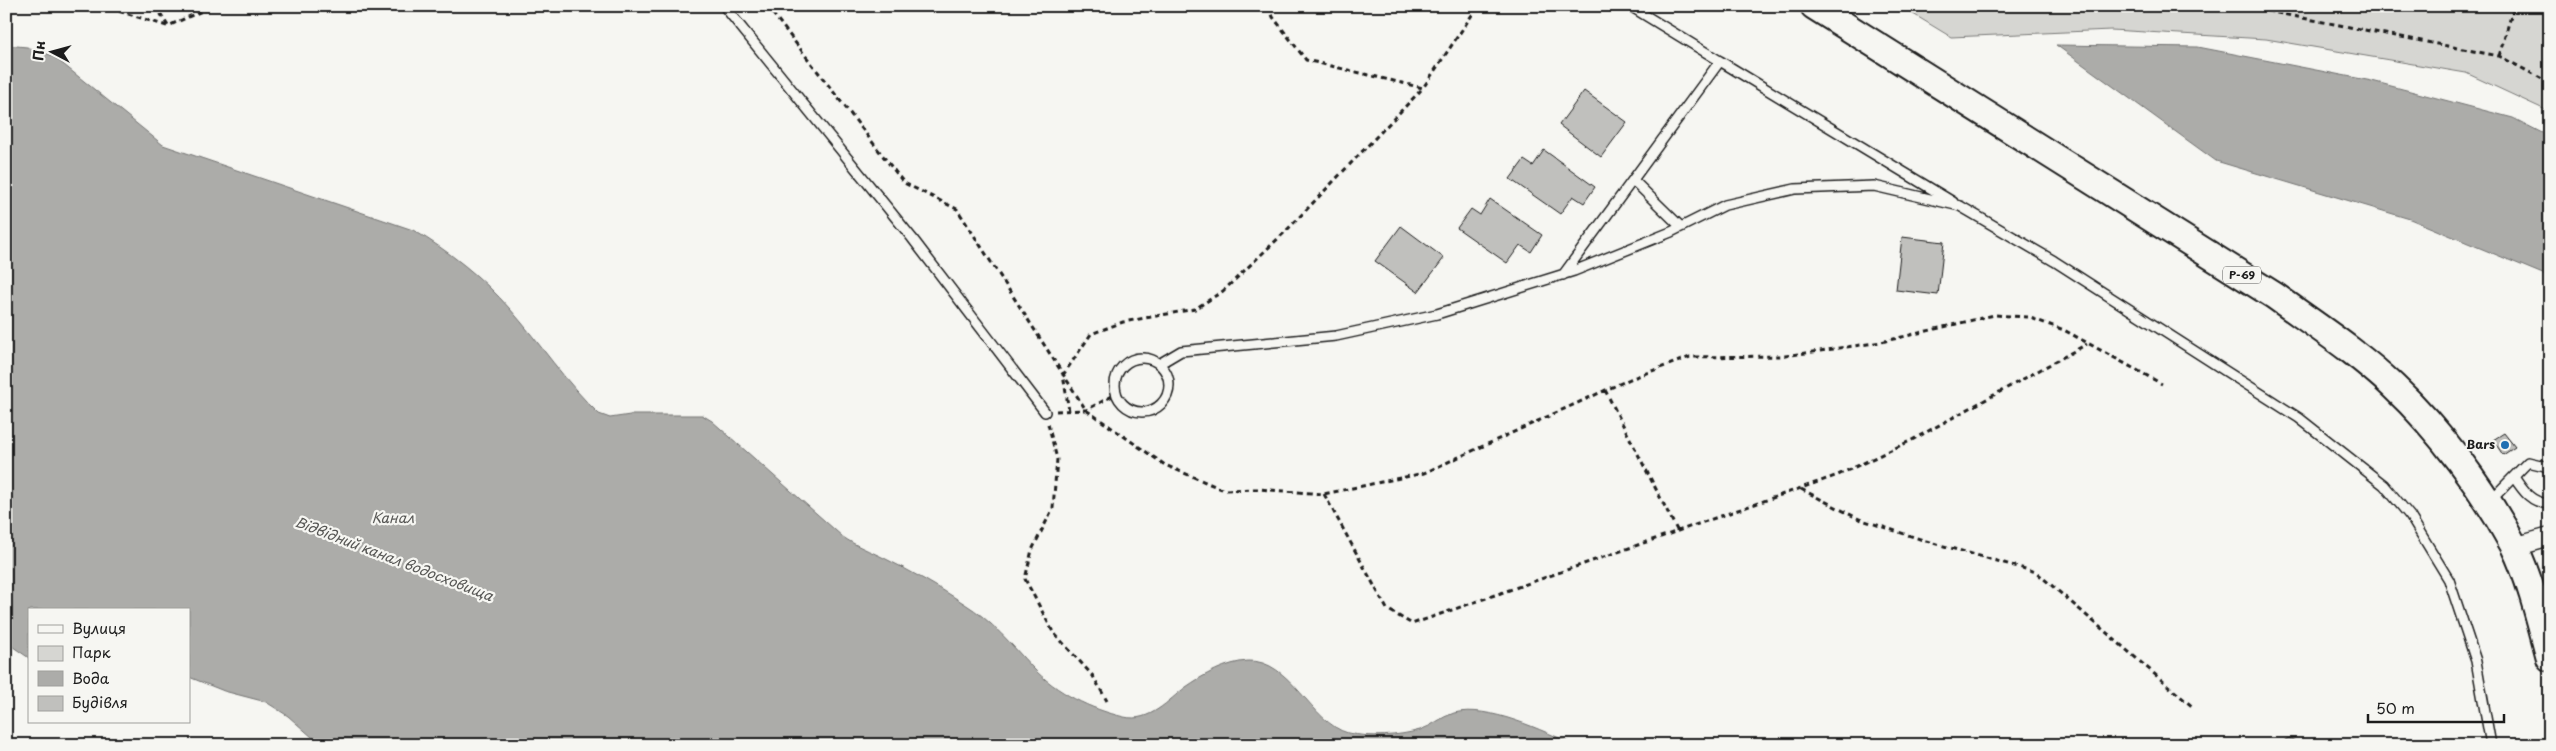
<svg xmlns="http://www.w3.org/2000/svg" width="2556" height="751" font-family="'Playpen Sans',sans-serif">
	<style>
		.green { fill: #d6d6d2; stroke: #797977 }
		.water { fill: #acaca9; stroke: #727271 }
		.building { fill: #c0c0bd; stroke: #1c1c1c }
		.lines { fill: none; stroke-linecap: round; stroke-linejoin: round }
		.service-casing { stroke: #1c1c1c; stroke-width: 12 }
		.minor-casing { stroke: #1c1c1c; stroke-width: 21 }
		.primary-casing { stroke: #1c1c1c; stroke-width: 30 }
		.path { stroke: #1c1c1c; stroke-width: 3; stroke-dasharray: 5 4; stroke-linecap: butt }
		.service { stroke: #f6f6f2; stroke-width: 9 }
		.minor { stroke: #f6f6f2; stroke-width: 18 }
		.primary { stroke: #f6f6f2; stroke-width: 26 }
		.poi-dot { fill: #1f6fb2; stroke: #f6f6f2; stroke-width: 2 }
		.labels { text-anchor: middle; stroke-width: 4.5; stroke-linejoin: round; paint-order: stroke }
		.shield { fill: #f6f6f2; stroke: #5d5d5c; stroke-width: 1 }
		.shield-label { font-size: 11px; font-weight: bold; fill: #1c1c1c }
		.poi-label { font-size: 12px; font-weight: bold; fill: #1c1c1c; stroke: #f6f6f2; text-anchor: end }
		.water-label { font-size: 14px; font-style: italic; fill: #565654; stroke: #f6f6f2 }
	</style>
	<rect width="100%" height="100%" fill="#f6f6f2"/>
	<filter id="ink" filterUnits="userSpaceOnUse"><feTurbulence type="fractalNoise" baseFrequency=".02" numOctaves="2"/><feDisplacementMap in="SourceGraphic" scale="10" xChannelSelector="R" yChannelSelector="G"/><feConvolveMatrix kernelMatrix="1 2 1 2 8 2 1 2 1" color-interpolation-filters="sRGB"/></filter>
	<g filter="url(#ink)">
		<path class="green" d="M1900 6H2550V112L2466 73 2266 39 2111 30 1951 37Z"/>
		<path class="water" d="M6 45 27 47 53 56 163 145 413 230C449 251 483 278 510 309 540 343 565 382 599 414L610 418 630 415H702L712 421 843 537C856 546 870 551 884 558 912 572 939 587 965 604 991 620 1012 645 1032 667 1057 693 1090 709 1124 717 1150 723 1168 700 1186 687 1203 675 1227 662 1248 661 1291 659 1311 723 1348 733 1370 738 1399 736 1420 730 1432 726 1441 717 1454 713 1488 704 1543 731 1575 745H321L288 716 266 702 224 691 189 677V610H29V658L6 642Z
			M2056 45 2198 47 2372 81 2513 118 2550 137V277L2410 219 2216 161Z"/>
		<path class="building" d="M1584 91 1627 122 1601 157 1559 125Z
			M1544 150 1595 187 1584 203 1573 196 1560 214 1510 179 1524 160 1533 166Z
			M1490 199 1542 235 1531 252 1520 245 1507 263 1457 228 1471 209 1480 215Z
			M1401 226 1444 258 1418 292 1375 261Z
			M1902 237 1944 242 1938 295 1896 290Z
			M2504 433 2515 447 2503 455 2493 440Z"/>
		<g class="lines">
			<defs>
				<path id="service" d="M724 6 912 238 1045 412
					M1630 6 1720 61
					M1633 180 1681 227
					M1563 275 1720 61 1953 202
					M1115 385a27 27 0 1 1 54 0a27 27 0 1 1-54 0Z
					M1159 364 1181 351 1336 336 1437 314 1574 271 1671 232 1725 205 1795 189 1874 186 1960 206 2054 261 2299 418 2384 485 2410 516 2449 580 2476 661 2491 745
					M2514 477C2523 491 2531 503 2550 504
					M2491 500 2528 462 2545 466 2550 470
					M2289 744 2291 745"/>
				<path id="minor" d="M2514 547 2550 537"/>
				<path id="primary" d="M1814 6 2275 296C2315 325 2357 352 2393 386 2439 429 2484 490 2514 546 2530 578 2541 624 2550 658"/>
			</defs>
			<use href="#service" class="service-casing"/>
			<use href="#minor" class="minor-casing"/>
			<use href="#primary" class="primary-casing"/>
			<path class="path" d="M102 6 167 26
				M156 6 168 26 213 6
				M767 6 904 183 957 209 1086 410 1165 465 1224 490 1257 489 1324 494 1424 473 1630 379 1690 357 1785 356 1881 342 1994 315 2028 317 2064 330 2162 384
				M1269 6 1273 17 1306 60 1423 88 1478 6
				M2241 6 2499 56 2550 83
				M2499 56 2514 6
				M1605 390 1678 532
				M1056 411 1086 410 1116 394
				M1069 411 1063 375 1091 334 1123 322 1195 309 1223 291 1286 231 1423 88
				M1048 424 1057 459 1053 508 1032 550 1025 579 1053 632 1093 676 1107 701
				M1801 489 1859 519 1926 541 2036 572 2194 708
				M1324 494 1387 609 1412 624 1838 475 1912 440 2087 344"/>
			<use href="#service" class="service"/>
			<use href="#minor" class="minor"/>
			<use href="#primary" class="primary"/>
		</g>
	</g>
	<circle class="poi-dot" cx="2505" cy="445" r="5"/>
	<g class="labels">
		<rect class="shield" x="2223" y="266.5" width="38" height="17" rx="4"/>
		<g class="shield-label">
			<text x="2242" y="279">Р-69</text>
		</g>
		<g class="poi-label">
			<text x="2495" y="449">Bars</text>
		</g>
		<g class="water-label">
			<text x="393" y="523">Канал</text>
			<text transform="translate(394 559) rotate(21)" y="5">Відвідний канал водосховища</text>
		</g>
	</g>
	<rect width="2556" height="751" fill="none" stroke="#f6f6f2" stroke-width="25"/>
	<rect x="12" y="12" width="2531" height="726" fill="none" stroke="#1c1c1c" stroke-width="2" filter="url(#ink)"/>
	<rect x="28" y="608" width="162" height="115" fill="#f6f6f2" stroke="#9f9f9c"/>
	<rect x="38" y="625" width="25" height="8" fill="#f6f6f2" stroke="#9f9f9c"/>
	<text x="72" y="634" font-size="15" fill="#1c1c1c">Вулиця</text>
	<rect x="38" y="646" width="25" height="15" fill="#d6d6d2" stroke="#9f9f9c"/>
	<text x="72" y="658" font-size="15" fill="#1c1c1c">Парк</text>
	<rect x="38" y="671" width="25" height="15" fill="#acaca9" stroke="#9f9f9c"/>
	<text x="72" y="684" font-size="15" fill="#1c1c1c">Вода</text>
	<rect x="38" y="696" width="25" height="15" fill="#c0c0bd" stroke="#9f9f9c"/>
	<text x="72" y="708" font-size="15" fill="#1c1c1c">Будівля</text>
	<g transform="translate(52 52) rotate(276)" stroke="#f6f6f2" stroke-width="4" paint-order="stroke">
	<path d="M0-4L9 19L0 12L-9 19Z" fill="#1c1c1c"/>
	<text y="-8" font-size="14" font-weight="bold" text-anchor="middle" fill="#1c1c1c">Пн</text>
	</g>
	<path d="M2368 714v8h136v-8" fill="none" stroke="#1c1c1c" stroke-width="2.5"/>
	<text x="2376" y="714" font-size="15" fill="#1c1c1c" stroke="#f6f6f2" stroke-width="4" paint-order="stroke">50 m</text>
</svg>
